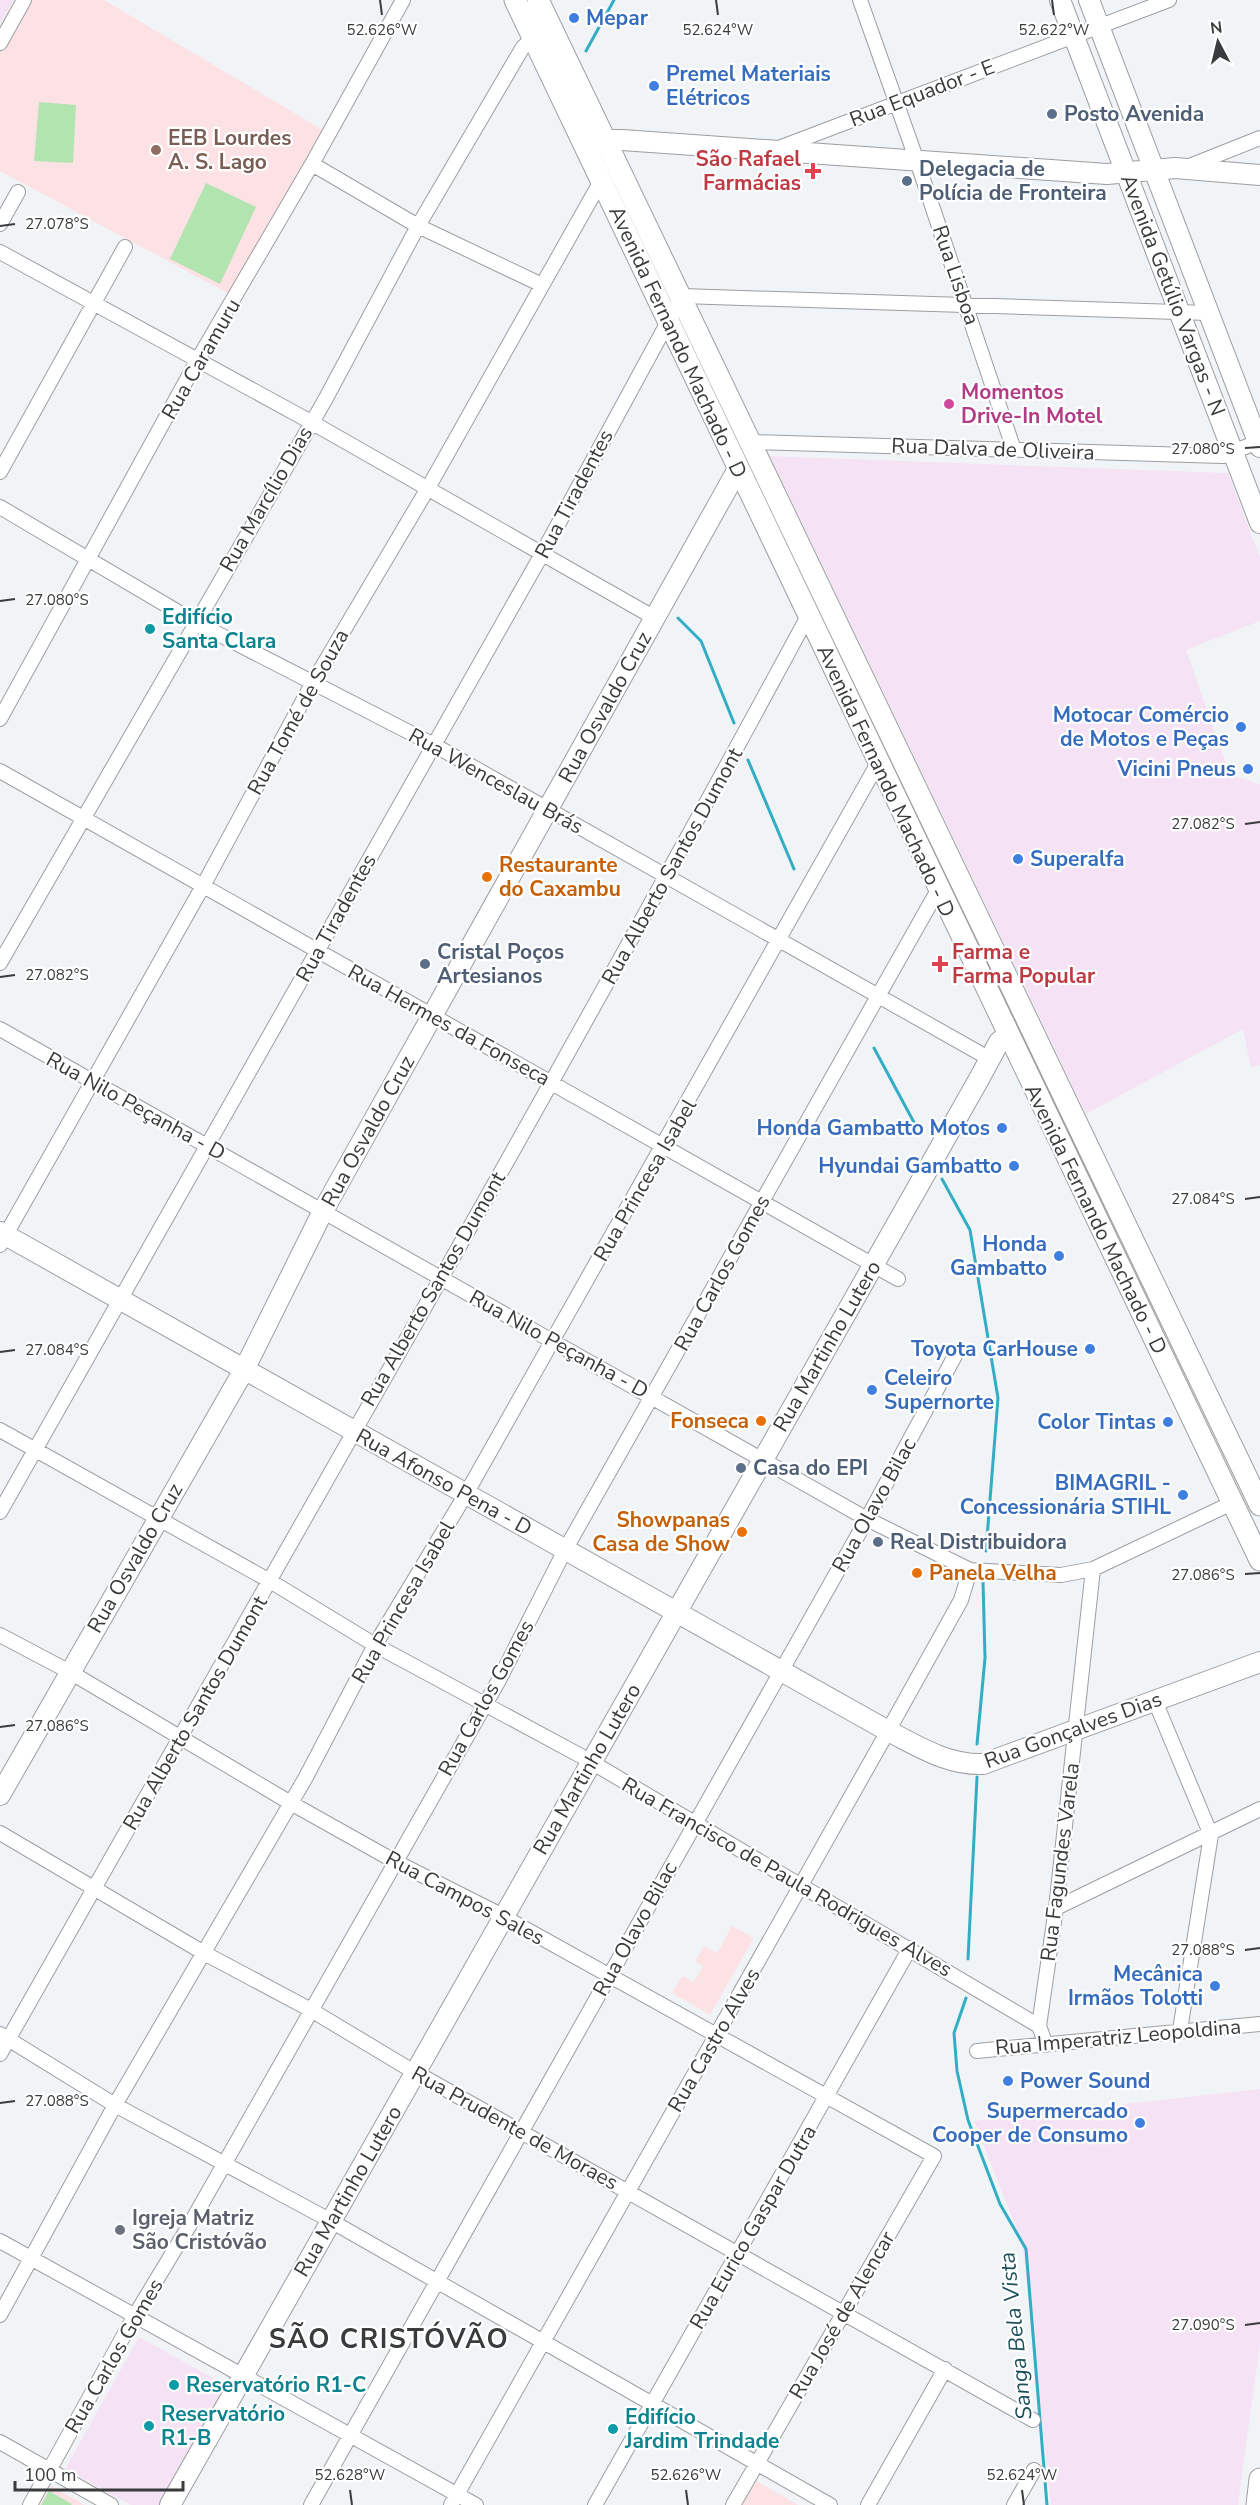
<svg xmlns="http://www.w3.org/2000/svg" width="1260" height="2505" font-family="'Nunito Sans',sans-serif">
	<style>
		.industrial { fill: #f5e3f5 }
		.education { fill: #fde2e5 }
		.green { fill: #b2e4af }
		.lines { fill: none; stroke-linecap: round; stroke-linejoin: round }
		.stream { stroke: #32adc4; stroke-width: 3 }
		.street-casing { stroke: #9c9ea1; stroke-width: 16 }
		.secondary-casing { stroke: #9c9ea1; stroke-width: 22 }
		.primary-casing { stroke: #9c9ea1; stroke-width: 23 }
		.street { stroke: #fff; stroke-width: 14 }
		.secondary { stroke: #fff; stroke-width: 20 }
		.primary { stroke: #fff; stroke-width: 21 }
		.ticks { fill: none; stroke: #3a3b3c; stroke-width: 2 }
		.shop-dot { fill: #3f7fe0; stroke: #fff; stroke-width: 2 }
		.service-dot { fill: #5c6f8a; stroke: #fff; stroke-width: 2 }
		.education-dot { fill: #8d6e63; stroke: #fff; stroke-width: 2 }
		.health-dot { fill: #e0444e; stroke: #fff; stroke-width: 2 }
		.hotel-dot { fill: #d1479c; stroke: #fff; stroke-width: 2 }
		.culture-dot { fill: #0f9aa8; stroke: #fff; stroke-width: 2 }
		.food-dot { fill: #e8710a; stroke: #fff; stroke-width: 2 }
		.worship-dot { fill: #6b7280; stroke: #fff; stroke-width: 2 }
		.labels { text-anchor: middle; stroke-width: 4.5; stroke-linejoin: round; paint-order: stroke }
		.shop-label { font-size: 21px; font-weight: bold; fill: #366cbe; stroke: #fff; text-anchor: end }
		.street-label { font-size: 21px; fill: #3a3b3c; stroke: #fff }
		.service-label { font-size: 21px; font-weight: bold; fill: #4e5e75; stroke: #fff; text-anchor: start }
		.education-label { font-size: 21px; font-weight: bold; fill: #785e54; stroke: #fff; text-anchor: start }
		.health-label { font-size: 21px; font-weight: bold; fill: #be3a42; stroke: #fff; text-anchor: end }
		.hotel-label { font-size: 21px; font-weight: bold; fill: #b23c85; stroke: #fff; text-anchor: start }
		.culture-label { font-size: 21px; font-weight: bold; fill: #0d838f; stroke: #fff; text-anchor: start }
		.food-label { font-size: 21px; font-weight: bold; fill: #c56008; stroke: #fff; text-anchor: start }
		.worship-label { font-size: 21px; font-weight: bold; fill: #5b616d; stroke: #fff; text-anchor: start }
		.water-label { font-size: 22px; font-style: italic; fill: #1d4f59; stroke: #fff }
		.district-label { font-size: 27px; font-weight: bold; letter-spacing: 1.5px; fill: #3a3b3c; stroke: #fff }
		.ticks-label { font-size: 15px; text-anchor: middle; fill: #3a3b3c; stroke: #fff; stroke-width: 4.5; stroke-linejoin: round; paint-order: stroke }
	</style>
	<rect width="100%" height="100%" fill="#f1f4f7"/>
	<path class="industrial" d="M0 0H13L0 24Z
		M770 456 1228 473 1260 558V621L1186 650 1230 775 1260 784V1065L1251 1068 1243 1029 1086 1114Z
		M1260 2089V2343L1238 2505H1051L1022 2243 974 2121Z
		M139 2337 226 2385 159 2505H131L65 2469Z"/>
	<path class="education" d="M25 0H104L323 130 233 296 0 171V46Z
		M732 1926 754 1938 710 2015 672 1993 682 1976 694 1982 703 1966 695 1961 704 1946 717 1953Z
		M755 2480 798 2505H740Z
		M51 2486 85 2505H40Z"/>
	<path class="green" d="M39 102 76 105 73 163 34 161Z
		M206 183 256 207 220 284 170 259Z
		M49 2491 72 2504 71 2505H41Z"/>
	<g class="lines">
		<path class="stream" d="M586 51 614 0
			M678 618 701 641 734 723
			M748 760 794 869
			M874 1048 917 1128
			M942 1179 970 1230 998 1398 986 1551
			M977 1744 985 1658 983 1581
			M968 1959 977 1777
			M966 1998 954 2033 957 2071 968 2120 1000 2204 1026 2249 1047 2505"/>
		<defs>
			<path id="street" d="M860 0 917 161 1014 450
				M0 43 24 0
				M776 149 1169 0
				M312 164 418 226 542 285
				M1187 167 1260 138
				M0 224 18 192
				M0 252 311 422 655 618
				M751 442 1223 456 1260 441
				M0 472 125 247
				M0 507 195 622 434 745 990 1059
				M0 719 197 361 312 164 403 0
				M0 771 898 1279
				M0 963 325 400 418 226 523 47 538 34
				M0 1029 867 1519 970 1570 1061 1575 1093 1569 1232 1503
				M0 1245 203 886 312 684 428 488 601 181
				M0 1430 270 1581 375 1645 581 1756 1039 2026
				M0 1512 542 554 682 296 1208 313
				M0 1635 70 1672 289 1802 396 1862 495 1912 934 2156 733 2505
				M1155 1701 1211 1835 1180 2030
				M0 1833 204 1953 311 2010 406 2067 1033 2420
				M1056 1908 1260 1809
				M0 2034 115 2105 322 2216 830 2505
				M1046 2045 1039 2026 1056 1908 1093 1569
				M977 2051 1260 2024
				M0 2054C271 1576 547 1100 808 616
				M0 2241 476 2505
				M0 2315 115 2105 306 1777 375 1645 466 1494 878 763
				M0 2442 111 2505
				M30 2505 134 2317 189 2226 499 1680 565 1550 938 890
				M311 2505 867 1519 957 1352
				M451 2505 888 1731 961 1600 970 1570
				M595 2505 910 1948
				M868 2505 945 2369
				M1014 2505 1034 2470"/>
			<path id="secondary" d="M1060 0 1260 523
				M1089 0 1260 447
				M591 146 606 140H622L1107 174 1175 168 1260 175
				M0 1232 888 1731C920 1747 947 1765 983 1764L1260 1662
				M0 1795 244 1370 323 1211 738 469
				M170 2505 979 1079 999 1042 1008 1035"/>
			<path id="primary" d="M515 0 1260 1560
				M538 0 1260 1505
				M1257 2505 1260 2479"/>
		</defs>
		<use href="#street" class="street-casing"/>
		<use href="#secondary" class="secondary-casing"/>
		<use href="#primary" class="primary-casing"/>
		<use href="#street" class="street"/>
		<use href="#secondary" class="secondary"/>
		<use href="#primary" class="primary"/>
	</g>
	<path class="ticks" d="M380 0 382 15M716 0 718 15M1052 0 1054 15M0 226 15 224M1245 448 1260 447M0 601 15 599M1245 824 1260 822M0 977 15 975M1245 1199 1260 1197M0 1352 15 1350M1245 1574 1260 1573M0 1727 15 1725M1245 1950 1260 1948M0 2103 15 2101M1245 2325 1260 2323M350 2490 352 2505M686 2490 688 2505M1022 2490 1024 2505"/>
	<g class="shop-dot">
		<circle cx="574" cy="18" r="6"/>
		<circle cx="654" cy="86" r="6"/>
		<circle cx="1241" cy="727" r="6"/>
		<circle cx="1248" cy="769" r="6"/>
		<circle cx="1018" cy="859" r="6"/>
		<circle cx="1002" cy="1128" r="6"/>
		<circle cx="1014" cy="1166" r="6"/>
		<circle cx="1059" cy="1256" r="6"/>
		<circle cx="1090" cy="1349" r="6"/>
		<circle cx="872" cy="1390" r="6"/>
		<circle cx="1168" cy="1422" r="6"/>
		<circle cx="1183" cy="1495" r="6"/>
		<circle cx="1215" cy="1986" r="6"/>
		<circle cx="1008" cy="2081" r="6"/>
		<circle cx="1140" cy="2123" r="6"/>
	</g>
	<g class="service-dot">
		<circle cx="1052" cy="114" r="6"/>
		<circle cx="907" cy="181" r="6"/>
		<circle cx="425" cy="964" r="6"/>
		<circle cx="741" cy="1468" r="6"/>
		<circle cx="878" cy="1542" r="6"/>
	</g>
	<circle class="education-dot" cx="156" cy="150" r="6"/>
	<g class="health-dot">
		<path d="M810 162h6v6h6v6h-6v6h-6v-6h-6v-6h6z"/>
		<path d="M937 955h6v6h6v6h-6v6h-6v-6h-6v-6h6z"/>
	</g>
	<circle class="hotel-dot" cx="949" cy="404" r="6"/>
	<g class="culture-dot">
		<circle cx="150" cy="629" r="6"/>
		<circle cx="174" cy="2385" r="6"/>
		<circle cx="149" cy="2426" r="6"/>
		<circle cx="613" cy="2429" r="6"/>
	</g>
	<g class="food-dot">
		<circle cx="487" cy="877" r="6"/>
		<circle cx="761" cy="1421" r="6"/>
		<circle cx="742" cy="1532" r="6"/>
		<circle cx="917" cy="1573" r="6"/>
	</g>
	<circle class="worship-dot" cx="120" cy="2230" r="6"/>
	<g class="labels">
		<g class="shop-label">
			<text x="586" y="25" text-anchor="start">Mepar</text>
			<text x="666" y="81" text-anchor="start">Premel Materiais<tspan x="666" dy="24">Elétricos</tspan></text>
			<text x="1229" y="722">Motocar Comércio<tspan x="1229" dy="24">de Motos e Peças</tspan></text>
			<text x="1236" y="776">Vicini Pneus</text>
			<text x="1030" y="866" text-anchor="start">Superalfa</text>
			<text x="990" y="1135">Honda Gambatto Motos</text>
			<text x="1002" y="1173">Hyundai Gambatto</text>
			<text x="1047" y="1251">Honda<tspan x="1047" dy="24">Gambatto</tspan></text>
			<text x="1078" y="1356">Toyota CarHouse</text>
			<text x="884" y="1385" text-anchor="start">Celeiro<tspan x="884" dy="24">Supernorte</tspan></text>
			<text x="1156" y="1429">Color Tintas</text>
			<text x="1171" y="1490">BIMAGRIL -<tspan x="1171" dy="24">Concessionária STIHL</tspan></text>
			<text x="1203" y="1981">Mecânica<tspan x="1203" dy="24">Irmãos Tolotti</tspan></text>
			<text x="1020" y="2088" text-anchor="start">Power Sound</text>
			<text x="1128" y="2118">Supermercado<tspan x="1128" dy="24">Cooper de Consumo</tspan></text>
		</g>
		<g class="street-label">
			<text transform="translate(922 93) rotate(-21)" y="7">Rua Equador - E</text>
			<text transform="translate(956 275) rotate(71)" y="7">Rua Lisboa</text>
			<text transform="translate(1173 295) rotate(69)" y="7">Avenida Getúlio Vargas - N</text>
			<text transform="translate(678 342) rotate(65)" y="7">Avenida Fernando Machado - D</text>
			<text transform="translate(201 359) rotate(-60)" y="7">Rua Caramuru</text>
			<text transform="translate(993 449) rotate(2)" y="7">Rua Dalva de Oliveira</text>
			<text transform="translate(574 494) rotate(-62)" y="7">Rua Tiradentes</text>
			<text transform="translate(266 499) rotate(-60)" y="7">Rua Marcílio Dias</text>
			<text transform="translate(605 707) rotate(-61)" y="7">Rua Osvaldo Cruz</text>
			<text transform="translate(298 712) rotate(-61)" y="7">Rua Tomé de Souza</text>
			<text transform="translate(496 781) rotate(29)" y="7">Rua Wenceslau Brás</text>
			<text transform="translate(886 781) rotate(65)" y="7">Avenida Fernando Machado - D</text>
			<text transform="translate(672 866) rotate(-61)" y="7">Rua Alberto Santos Dumont</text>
			<text transform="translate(336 918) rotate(-61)" y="7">Rua Tiradentes</text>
			<text transform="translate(449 1025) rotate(29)" y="7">Rua Hermes da Fonseca</text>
			<text transform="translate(136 1106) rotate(29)" y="7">Rua Nilo Peçanha - D</text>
			<text transform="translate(368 1131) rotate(-61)" y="7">Rua Osvaldo Cruz</text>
			<text transform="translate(645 1180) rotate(-60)" y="7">Rua Princesa Isabel</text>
			<text transform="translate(1096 1219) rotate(64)" y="7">Avenida Fernando Machado - D</text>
			<text transform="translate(722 1273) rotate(-61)" y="7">Rua Carlos Gomes</text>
			<text transform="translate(433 1289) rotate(-60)" y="7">Rua Alberto Santos Dumont</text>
			<text transform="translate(559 1344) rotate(29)" y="7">Rua Nilo Peçanha - D</text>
			<text transform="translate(827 1346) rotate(-60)" y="7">Rua Martinho Lutero</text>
			<text transform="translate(444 1482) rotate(29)" y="7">Rua Afonso Pena - D</text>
			<text transform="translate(874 1505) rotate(-61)" y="7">Rua Olavo Bilac</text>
			<text transform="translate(135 1558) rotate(-60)" y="7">Rua Osvaldo Cruz</text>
			<text transform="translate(403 1602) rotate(-60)" y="7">Rua Princesa Isabel</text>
			<text transform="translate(486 1698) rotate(-61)" y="7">Rua Carlos Gomes</text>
			<text transform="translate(195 1713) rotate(-60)" y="7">Rua Alberto Santos Dumont</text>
			<text transform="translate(1073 1730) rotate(-20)" y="7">Rua Gonçalves Dias</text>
			<text transform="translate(587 1769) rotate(-60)" y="7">Rua Martinho Lutero</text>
			<text transform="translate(1060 1862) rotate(-83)" y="7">Rua Fagundes Varela</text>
			<text transform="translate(787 1877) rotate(30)" y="7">Rua Francisco de Paula Rodrigues Alves</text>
			<text transform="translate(465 1898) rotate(28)" y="7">Rua Campos Sales</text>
			<text transform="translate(635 1929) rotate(-61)" y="7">Rua Olavo Bilac</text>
			<text transform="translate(1118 2037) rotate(-5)" y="7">Rua Imperatriz Leopoldina</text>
			<text transform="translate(714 2040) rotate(-60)" y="7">Rua Castro Alves</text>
			<text transform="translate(515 2128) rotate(29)" y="7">Rua Prudente de Moraes</text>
			<text transform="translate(348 2191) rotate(-60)" y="7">Rua Martinho Lutero</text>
			<text transform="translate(753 2227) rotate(-60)" y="7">Rua Eurico Gaspar Dutra</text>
			<text transform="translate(842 2315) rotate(-60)" y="7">Rua José de Alencar</text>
			<text transform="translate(114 2356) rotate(-60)" y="7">Rua Carlos Gomes</text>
		</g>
		<g class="service-label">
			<text x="1064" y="121">Posto Avenida</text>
			<text x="919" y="176">Delegacia de<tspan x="919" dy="24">Polícia de Fronteira</tspan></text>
			<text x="437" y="959">Cristal Poços<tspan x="437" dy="24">Artesianos</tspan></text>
			<text x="753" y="1475">Casa do EPI</text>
			<text x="890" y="1549">Real Distribuidora</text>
		</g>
		<g class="education-label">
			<text x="168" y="145">EEB Lourdes<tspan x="168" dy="24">A. S. Lago</tspan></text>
		</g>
		<g class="health-label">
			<text x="801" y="166">São Rafael<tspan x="801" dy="24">Farmácias</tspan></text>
			<text x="952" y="959" text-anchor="start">Farma e<tspan x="952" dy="24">Farma Popular</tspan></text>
		</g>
		<g class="hotel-label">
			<text x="961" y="399">Momentos<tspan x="961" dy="24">Drive-In Motel</tspan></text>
		</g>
		<g class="culture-label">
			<text x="162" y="624">Edifício<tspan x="162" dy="24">Santa Clara</tspan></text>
			<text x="186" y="2392">Reservatório R1-C</text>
			<text x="161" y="2421">Reservatório<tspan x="161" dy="24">R1-B</tspan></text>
			<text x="625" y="2424">Edifício<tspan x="625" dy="24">Jardim Trindade</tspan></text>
		</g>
		<g class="food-label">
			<text x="499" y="872">Restaurante<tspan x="499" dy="24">do Caxambu</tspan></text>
			<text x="749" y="1428" text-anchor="end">Fonseca</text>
			<text x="730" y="1527" text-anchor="end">Showpanas<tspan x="730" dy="24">Casa de Show</tspan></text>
			<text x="929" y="1580">Panela Velha</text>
		</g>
		<g class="worship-label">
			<text x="132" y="2225">Igreja Matriz<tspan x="132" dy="24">São Cristóvão</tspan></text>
		</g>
		<g class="water-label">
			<text transform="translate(1015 2336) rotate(-96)" y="8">Sanga Bela Vista</text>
		</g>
		<g class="district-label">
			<text x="389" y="2348">SÃO CRISTÓVÃO</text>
		</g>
	</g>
	<g class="ticks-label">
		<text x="382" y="35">52.626°W</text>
		<text x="718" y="35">52.624°W</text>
		<text x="1054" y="35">52.622°W</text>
		<text x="57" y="229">27.078°S</text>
		<text x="1203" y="454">27.080°S</text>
		<text x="57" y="605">27.080°S</text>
		<text x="1203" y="829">27.082°S</text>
		<text x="57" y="980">27.082°S</text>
		<text x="1203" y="1204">27.084°S</text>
		<text x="57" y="1355">27.084°S</text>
		<text x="1203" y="1580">27.086°S</text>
		<text x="57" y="1731">27.086°S</text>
		<text x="1203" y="1955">27.088°S</text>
		<text x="57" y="2106">27.088°S</text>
		<text x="1203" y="2330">27.090°S</text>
		<text x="350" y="2480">52.628°W</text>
		<text x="686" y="2480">52.626°W</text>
		<text x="1022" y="2480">52.624°W</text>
	</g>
	<g transform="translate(1218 42) rotate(353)" stroke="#ffffff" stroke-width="4.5" paint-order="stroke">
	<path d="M0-4.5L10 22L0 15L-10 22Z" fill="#3a3b3c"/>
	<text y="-9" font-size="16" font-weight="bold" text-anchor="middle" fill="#3a3b3c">N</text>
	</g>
	<path d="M15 2481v9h168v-9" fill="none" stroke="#3a3b3c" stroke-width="3"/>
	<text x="24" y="2481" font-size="18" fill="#3a3b3c" stroke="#ffffff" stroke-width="4.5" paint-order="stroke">100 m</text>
</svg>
